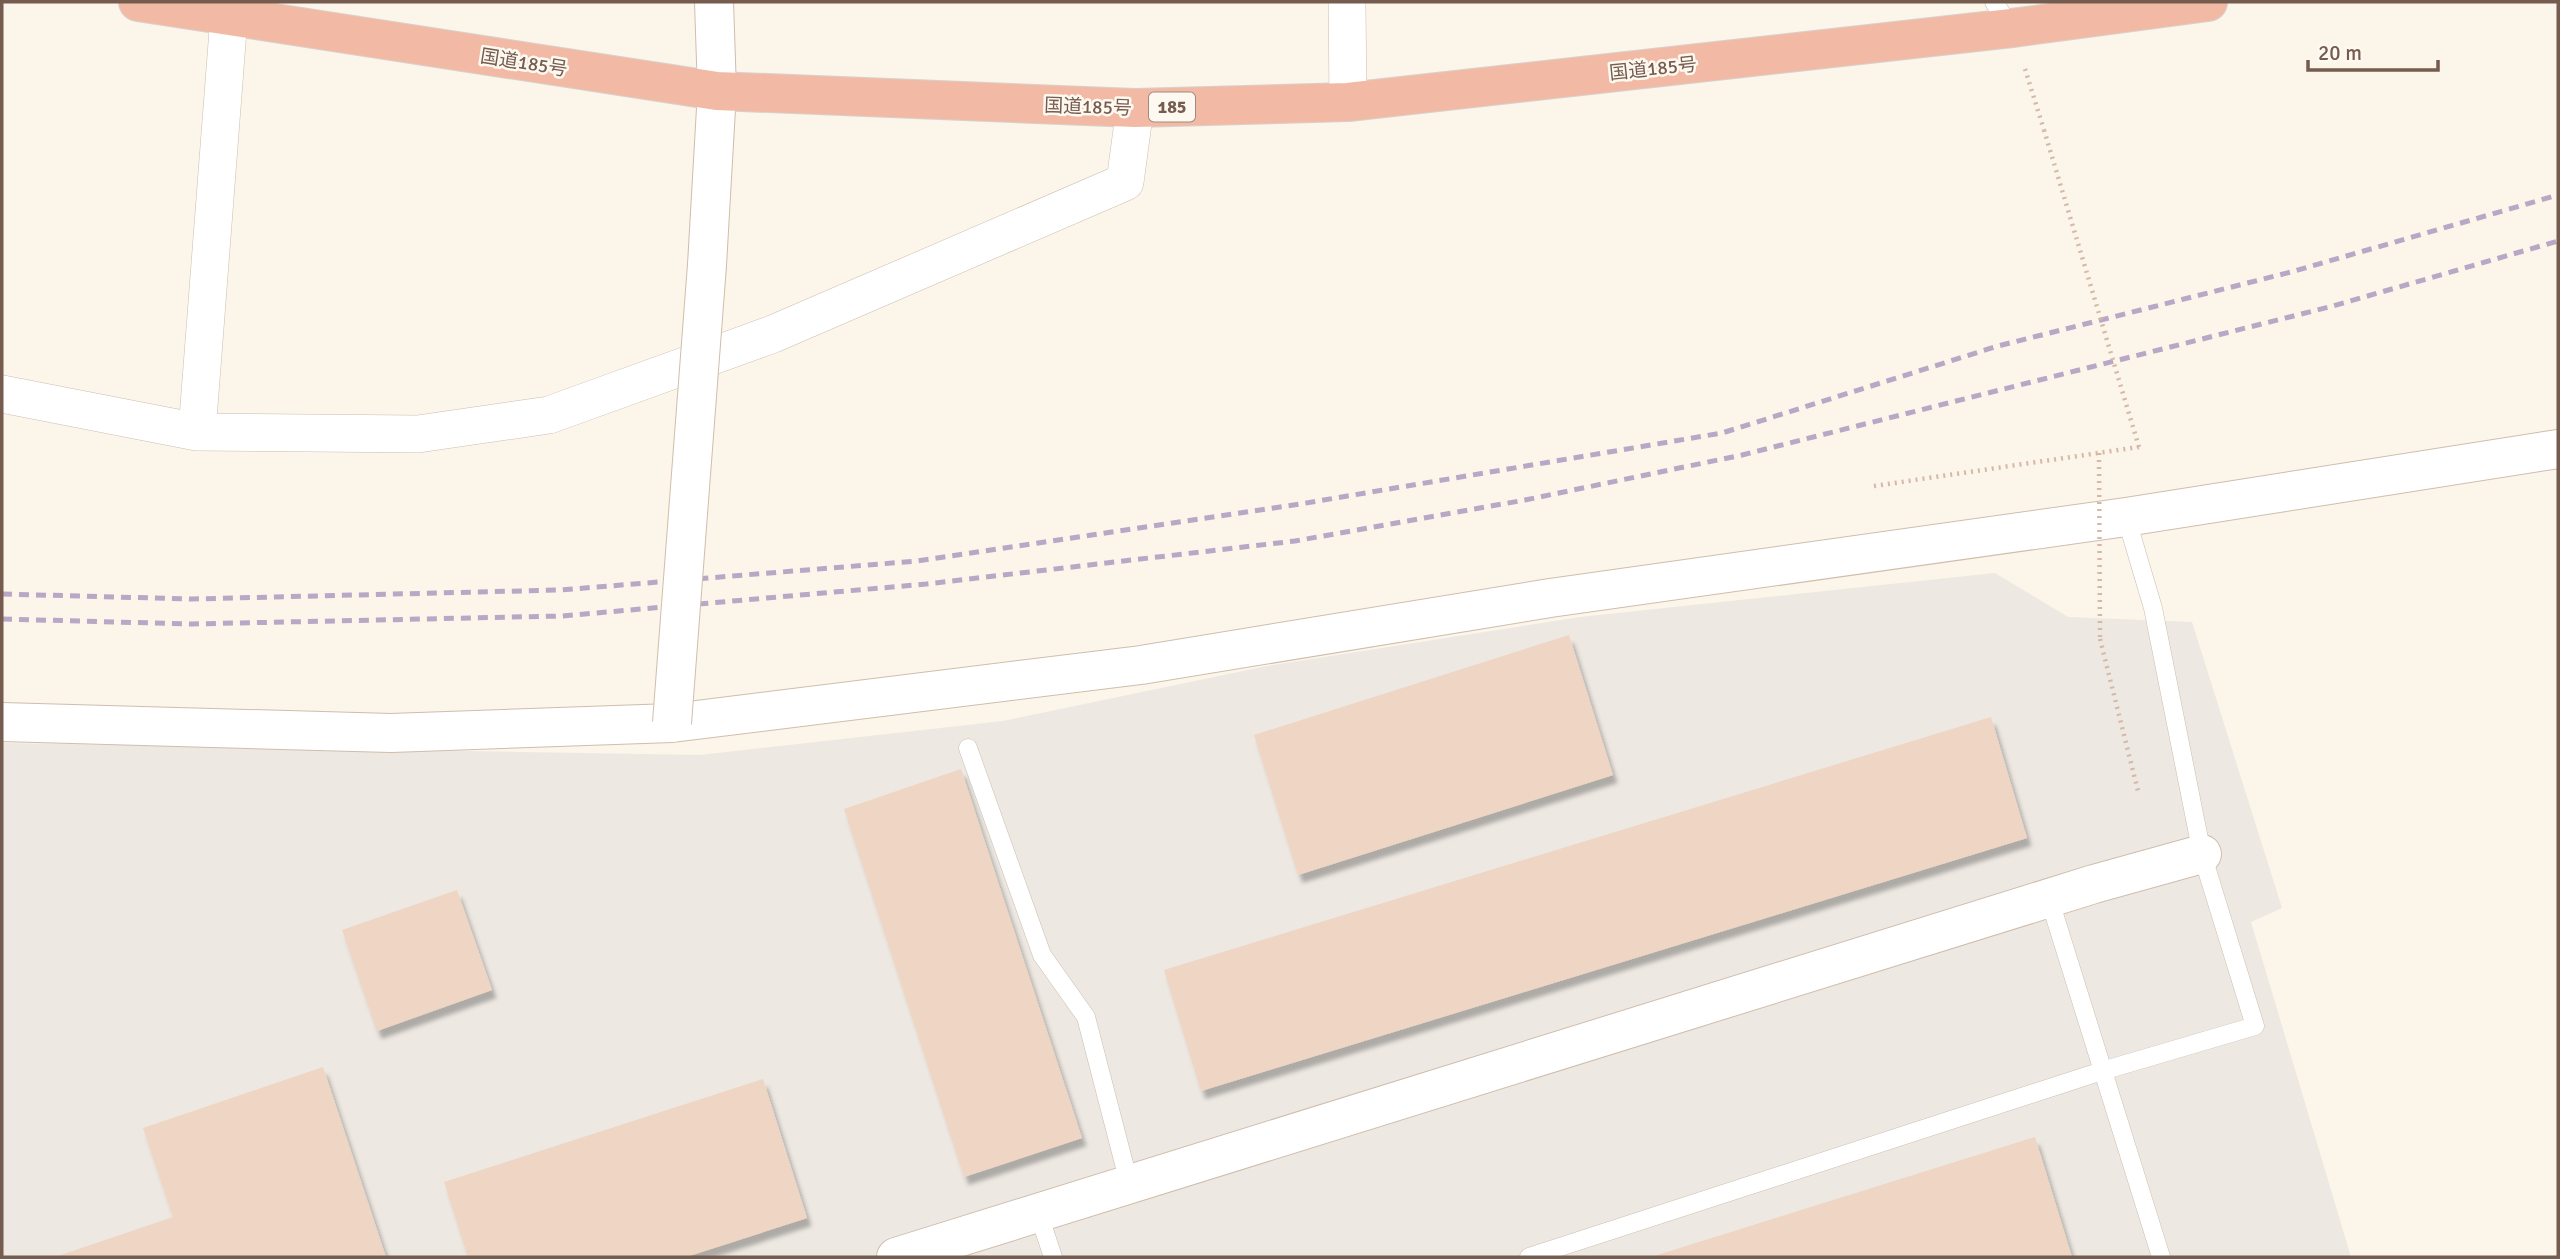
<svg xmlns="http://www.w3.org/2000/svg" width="2560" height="1259" font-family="Signika,'Noto Sans JP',sans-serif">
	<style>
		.industrial { fill: #ede8e2 }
		.building { fill: #efd5c3; filter: url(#shadow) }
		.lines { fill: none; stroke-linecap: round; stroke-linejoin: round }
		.lane-casing { stroke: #cdbdb0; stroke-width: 19 }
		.street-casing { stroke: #cdbdb0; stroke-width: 38 }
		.secondary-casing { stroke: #d0bdad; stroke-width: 40 }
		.highway-casing { stroke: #d8d1cd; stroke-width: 40 }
		.path { stroke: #d5b8a6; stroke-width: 4.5; stroke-dasharray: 2 5; stroke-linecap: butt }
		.lane { stroke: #fff; stroke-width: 18 }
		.street { stroke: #fff; stroke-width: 37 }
		.secondary { stroke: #fff; stroke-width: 38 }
		.highway { stroke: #f2baa5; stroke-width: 38 }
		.rail { stroke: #b8a8c6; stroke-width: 5; stroke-dasharray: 10 7; stroke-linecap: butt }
		.secondary-bridge-casing { stroke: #d0bdad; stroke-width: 40; stroke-linecap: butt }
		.path-bridge { stroke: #d5b8a6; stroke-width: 4.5; stroke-dasharray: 2 5; stroke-linecap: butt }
		.secondary-bridge { stroke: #fff; stroke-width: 38 }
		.labels { text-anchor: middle; stroke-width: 5; stroke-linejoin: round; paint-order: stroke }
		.shield { fill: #fef9f0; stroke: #9e8b7f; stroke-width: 2 }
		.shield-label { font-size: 18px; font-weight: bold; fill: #755c4e }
		.street-label { font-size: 19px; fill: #755c4e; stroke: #fef9f0 }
	</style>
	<defs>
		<filter id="shadow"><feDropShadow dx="4.5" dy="8" stdDeviation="2" flood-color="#0004"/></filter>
	</defs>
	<rect width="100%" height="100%" fill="#fbf5ea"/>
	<path class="industrial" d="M1995 573 2068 617 2192 622 2282 908 2251 922 2351 1257H2V743L700 755 1003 721 1267 666 1580 617Z"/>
	<path class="building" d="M1569 635 1613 775 1298 875 1254 735Z
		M1991 717 2027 838 1201 1091 1164 970Z
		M961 769 1082 1138 964 1177 844 809Z
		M457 890 492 990 377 1031 342 930Z
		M323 1067 386 1257H55L173 1217 143 1128Z
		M763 1079 807 1218 686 1257H468L444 1182Z
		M2035 1137 2072 1257H1651Z"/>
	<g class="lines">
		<defs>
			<path id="lane" d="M1994 2 2011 28
				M968 748 1042 955 1086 1017 1129 1183
				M2049 898 2161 1257
				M1038 1212 1053 1257
				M1529 1257 2102 1071 2255 1026 2202 854 2153 608 2126 517"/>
			<path id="street" d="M1347 2 1348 102
				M2 394 197 432 418 434 549 415 773 334 1125 182 1135 108
				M197 432 229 17"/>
			<path id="secondary" d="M707 265 717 91 714 2
				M2 722 391 733 672 723 1141 665 1550 598 2126 517 2558 449
				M896 1257 2094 884 2202 854"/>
			<path id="highway" d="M138 2 717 91 1135 108 1348 102 2012 28 2208 2"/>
		</defs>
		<use href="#lane" class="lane-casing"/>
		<use href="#street" class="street-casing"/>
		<use href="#secondary" class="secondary-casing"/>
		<use href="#highway" class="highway-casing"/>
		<path class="path" d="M2025 69 2044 130
			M1874 486 2139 447
			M2100 639 2139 795"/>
		<use href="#lane" class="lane"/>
		<use href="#street" class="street"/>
		<use href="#secondary" class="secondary"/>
		<use href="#highway" class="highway"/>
		<path class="rail" d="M2 594 192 599 560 590 917 561 1300 504 1722 433 1998 346 2291 272 2558 195
			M2 619 192 624 562 616 926 584 1295 541 1525 500 1742 455 2333 306 2558 241"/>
		<defs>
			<path id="secondary-bridge" d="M672 723 707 265"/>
		</defs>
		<use href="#secondary-bridge" class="secondary-bridge-casing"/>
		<path class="path-bridge" d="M2044 130 2139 447
			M2099 453 2100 639"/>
		<use href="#secondary-bridge" class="secondary-bridge"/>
	</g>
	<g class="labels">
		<rect class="shield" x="1149" y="92.5" width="46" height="29" rx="5"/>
		<g class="shield-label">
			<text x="1172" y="113">185</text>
		</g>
		<g class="street-label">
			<text transform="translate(524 62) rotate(9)" y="7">国道185号</text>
			<text transform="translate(1653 68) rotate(-6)" y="7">国道185号</text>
			<text transform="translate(1088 106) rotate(2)" y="7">国道185号</text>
		</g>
	</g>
	<rect width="2560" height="1259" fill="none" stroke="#755c4e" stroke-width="7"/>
	<path d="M2308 60v10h130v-10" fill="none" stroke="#755c4e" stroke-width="3.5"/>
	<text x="2318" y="60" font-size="21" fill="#755c4e" stroke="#fef9f0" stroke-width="5" paint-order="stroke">20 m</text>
</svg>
